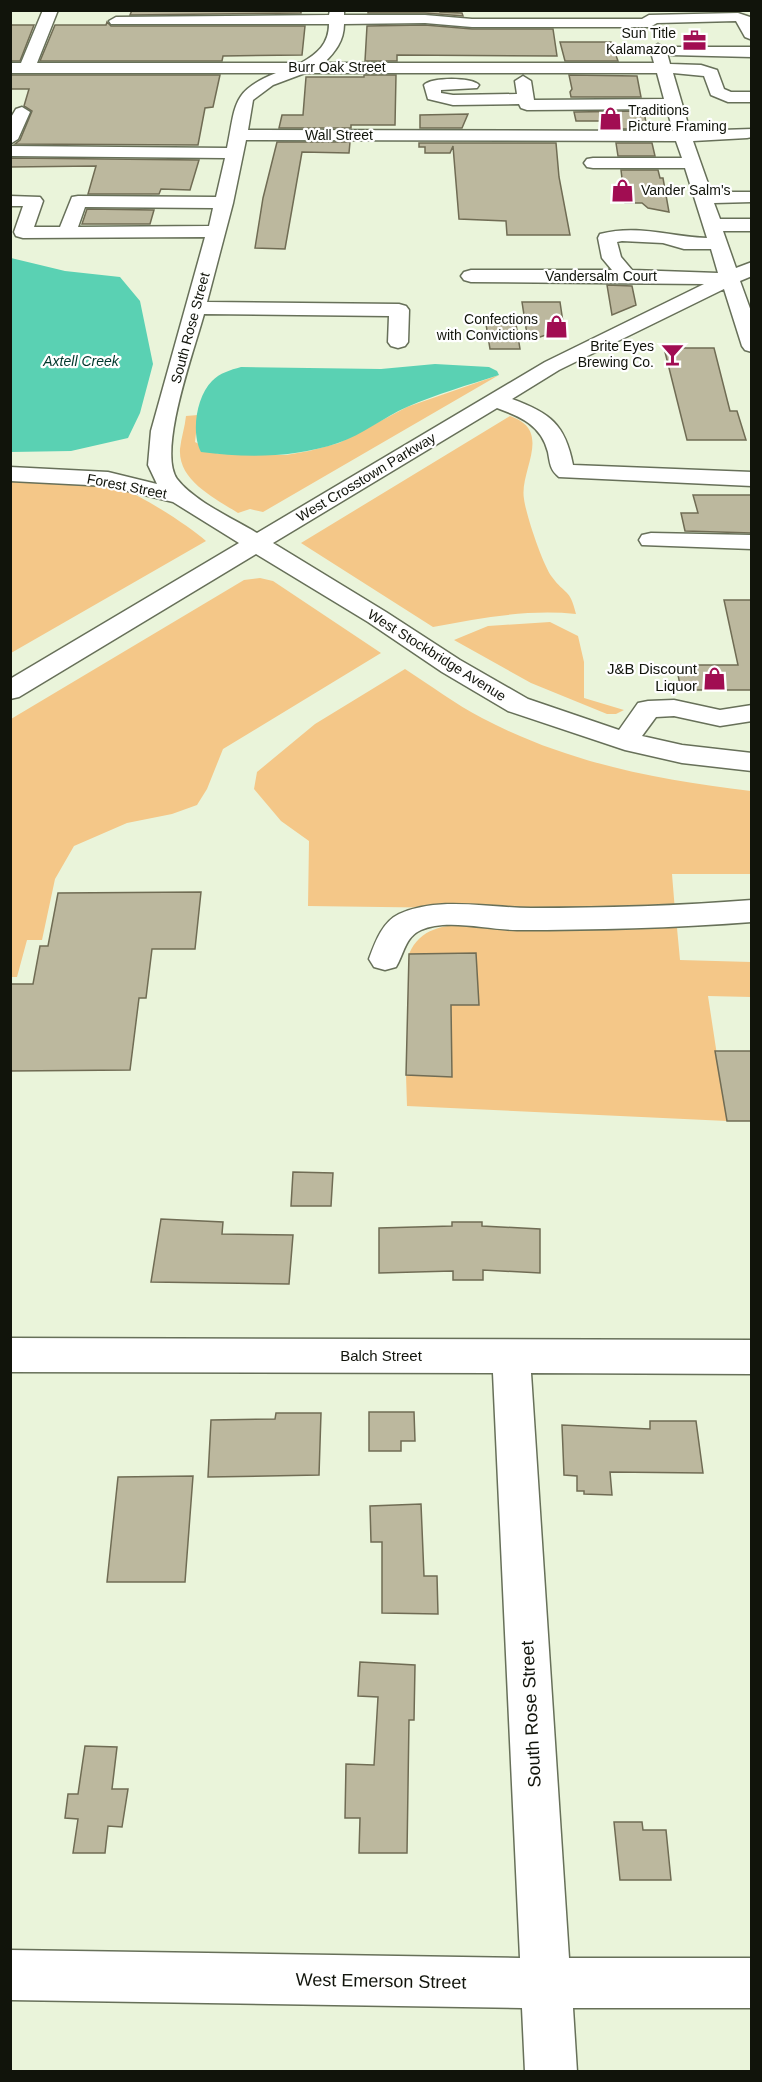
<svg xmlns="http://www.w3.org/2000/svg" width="762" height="2082" font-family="Helvetica,sans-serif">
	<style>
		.green { fill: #f4c788 }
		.water { fill: #5ad1b3 }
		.building { fill: #bcb89e; stroke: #706c54; stroke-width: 1.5 }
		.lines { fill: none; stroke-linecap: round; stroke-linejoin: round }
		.minor-casing { stroke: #677059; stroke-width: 3 }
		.minor { fill: #fff; fill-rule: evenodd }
		.labels { text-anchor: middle; stroke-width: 4.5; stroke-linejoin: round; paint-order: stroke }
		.far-poi-label { font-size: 14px; fill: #11140b; stroke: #fff; text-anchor: end }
		.far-street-label { font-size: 14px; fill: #11140b; stroke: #fff }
		.far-water-label { font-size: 14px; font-style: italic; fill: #00372c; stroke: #fff }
		.poi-label { font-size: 15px; fill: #11140b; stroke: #fff; text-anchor: end }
		.street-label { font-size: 15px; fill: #11140b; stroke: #fff }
		.near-street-label { font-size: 18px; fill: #11140b; stroke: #fff }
	</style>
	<rect width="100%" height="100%" fill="#eaf4da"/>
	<path class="green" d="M499 375 263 512 250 509 238 513C215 498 178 481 180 449 181 438 185 427 186 416L198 415 195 442 218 454 286 455 309 451 339 443 407 407Z
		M510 416C554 431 519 470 524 499 526 515 543 565 552 577 565 595 570 588 576 614 528 609 481 618 433 627L301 543Z
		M11 482C41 482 74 480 104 483 127 485 188 525 206 541L11 653Z
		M260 578 273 581 381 653 223 749 207 789 197 805 172 814 127 823 74 846 55 879 42 940H27L17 977H11V719L244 580Z
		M550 622 578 636 584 662V698L624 710 616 714H607L531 683 454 640 488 626Z
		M405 669C430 685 455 704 482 718 567 763 658 780 751 791V874H672L675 911 308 906 309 841 281 821 254 789 257 772 315 724Z
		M469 924 677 928 680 960 751 962V997L708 996 727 1121 407 1106 406 1075 452 1076 451 1005 479 1004 476 953 409 954C420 928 444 925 469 924Z"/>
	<path class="water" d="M11 258 65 271 120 277 140 301 153 364 140 413 128 438 71 451 11 452Z
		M435 364 489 367 497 371 499 375C468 385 437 394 407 407 384 417 362 435 338 443 294 458 246 458 201 452 191 433 196 397 212 381 220 373 230 370 241 367L381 369Z"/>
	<path class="building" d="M132 10H301V13L130 15Z
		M368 10H440V12L462 13 463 16 425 13H368Z
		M107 22 111 26H305L302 55 223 56 222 61H40L55 25H106Z
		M10 25H34L20 61H10Z
		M425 25 472 29H553L557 56 397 55V61H365L367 26Z
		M560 42H611L618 61H565Z
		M10 75H220L213 107 205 108 198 145 15 144 20 140 32 111 24 106 29 89H10Z
		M364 75H396L395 125H351V128H279L282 115H303L306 77H364Z
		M569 75 637 76 641 97H571L570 92 572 89Z
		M644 111 647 129H613L612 121H576L574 112Z
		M468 114 462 128H420V115Z
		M277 142H350L349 153 302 152 285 249 255 248 263 198Z
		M419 143H556L559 177 570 235H507L506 221 459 219 453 146 450 153H425V147H419Z
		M616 143H652L655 156H618Z
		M10 158 199 160 190 190 161 189 159 194H88L96 166 10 167Z
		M621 170H658L660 178H663L669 212 648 208 642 203H625Z
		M87 209 154 210 150 224H82Z
		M607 285 632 286 636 305 612 315Z
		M522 302H560L564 329 528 341Z
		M486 324H516L520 349H490Z
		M664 348H714L730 411H737L746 440H687Z
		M693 495H752V533L685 531 681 513H698Z
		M724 600H752V690H681L676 665H738Z
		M201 892 195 949H152L146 998H139L130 1070 10 1071V984H33L40 946H48L58 893Z
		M476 953 479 1005H451L452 1077 406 1075 409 954Z
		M715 1051H752V1121H727Z
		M293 1172 333 1173 331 1206H291Z
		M161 1219 223 1222 222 1234 293 1235 289 1284 151 1282Z
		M452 1222H482V1226L540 1229V1273L483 1270V1280H453V1271L379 1273V1228L452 1226Z
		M369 1412H414L415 1441H401V1451H369Z
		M276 1413H321L319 1475 208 1477 211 1420 275 1419Z
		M650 1421H696L703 1473 610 1472 612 1495 584 1494V1491H577V1476L564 1475 562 1425 650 1429Z
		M193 1476 185 1582H107L118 1477Z
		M421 1504 424 1576H437L438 1614 382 1613V1542H371L370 1506Z
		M360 1662 415 1665 414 1720H409L407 1853H359L360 1818H345L346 1764 374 1765 378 1697 358 1696Z
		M85 1746 117 1747 112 1789H128L122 1827 108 1826 105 1853H73L78 1819 65 1818 68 1794H78Z
		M614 1822H642L643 1830H666L671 1880H620Z"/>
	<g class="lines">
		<defs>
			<path id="minor" d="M43 10H58L37 63H301C317 54 329 44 329 24H111L109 21 116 17 329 15 330 10H344V15H425L472 19H642L649 15 738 13 750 17V39L745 37 736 21 657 23 650 27H472L425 23 344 24C344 41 335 52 324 63H654L650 49 658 44 666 49 670 64 701 65 717 70 724 89 731 92H752V102H728L711 95 704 76 673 73 690 131 752 129V137L747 138 693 141 711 192H752V202L714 203 720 219H752V231H723L736 268 752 262V276L740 281 752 314V352L745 350 742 346 724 289 559 370 512 399C550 413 565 424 573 465L752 472V486L559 477C550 470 550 463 548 452 541 425 521 417 497 408L273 543 386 612 460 660 528 699 619 730 638 703 648 701 674 700 720 710 752 705V721L720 726 674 716 656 717 642 736 682 745 752 753V771L682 763 625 750 508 711 442 672 368 622 256 554 19 697 10 699V679L239 543 173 502 108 486 10 481V467L108 472 157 484 148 465 151 431 205 237 23 238 16 236 14 232 23 206H10V196L40 197 43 201 34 227H60L72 197 78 196 216 197 225 158 10 156V146L227 148C236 105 231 91 276 73H10V63H21ZM305 73H657L664 99 534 100 531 81 523 76 515 81 517 94 453 95 441 93V90L477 88 479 85C472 77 431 77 424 85L428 99 453 105 519 104 521 108 527 110 667 109 673 131 248 130 253 100 273 85ZM246 140 676 141 682 158H593L587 159 584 163 587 167 593 168H685L707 238C670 237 639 224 600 234L598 238 602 258 612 270H471L464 272 461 276 464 280 471 282 704 284 545 362 257 533C232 518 194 501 177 479 157 451 195 348 204 314L389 316 388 342 391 346 398 348 405 346 408 342 409 310 406 306 399 304 207 302 233 203ZM85 207 213 208 209 226 78 227ZM622 241 663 243 684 249H711L718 273 632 270 621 257 617 242Z
				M676 47H752V57L671 55 668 52Z
				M22 107 30 112 18 139 10 144V119L16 109Z
				M651 533 752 535V549L642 545 639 540 642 535Z
				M752 900V922C673 928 595 930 517 930 490 930 446 918 421 930 405 937 404 954 396 967L385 970 374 967 369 959C375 943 382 922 399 914 440 896 488 908 531 908 605 908 678 906 752 900Z
				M10 1338 752 1340V1374L531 1373 569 1958H752V2008H573L577 2072H525L522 2008 10 2000V1950L520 1958 493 1373 10 1372Z"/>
		</defs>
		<use href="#minor" class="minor-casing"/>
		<use href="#minor" class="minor"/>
	</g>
	<defs>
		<symbol id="office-bare" viewBox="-9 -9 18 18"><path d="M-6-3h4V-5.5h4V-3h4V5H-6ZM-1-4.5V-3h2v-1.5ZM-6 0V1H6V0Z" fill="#a10d52" stroke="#fff" stroke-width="2.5" paint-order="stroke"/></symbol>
		<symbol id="shop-bare" viewBox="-9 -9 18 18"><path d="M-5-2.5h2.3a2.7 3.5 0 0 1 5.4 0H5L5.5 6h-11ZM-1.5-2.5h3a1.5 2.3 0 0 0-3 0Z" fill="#a10d52" stroke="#fff" stroke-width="2.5" paint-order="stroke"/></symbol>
		<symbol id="bar-bare" viewBox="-9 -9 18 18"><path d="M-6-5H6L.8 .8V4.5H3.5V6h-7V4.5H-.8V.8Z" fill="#a10d52" stroke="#fff" stroke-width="2.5" paint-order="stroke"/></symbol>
	</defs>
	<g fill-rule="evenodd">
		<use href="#office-bare" x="678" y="24" width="33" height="33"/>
		<use href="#shop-bare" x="594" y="102" width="33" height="33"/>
		<use href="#shop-bare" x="606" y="174" width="33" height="33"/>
		<use href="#shop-bare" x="540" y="310" width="33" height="33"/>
		<use href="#bar-bare" x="656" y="338" width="33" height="33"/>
		<use href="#shop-bare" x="698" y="662" width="33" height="33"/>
	</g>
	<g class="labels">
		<g class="far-poi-label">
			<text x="676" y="38">Sun Title<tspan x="676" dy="16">Kalamazoo</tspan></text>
			<text x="628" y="115" text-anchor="start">Traditions<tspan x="628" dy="16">Picture Framing</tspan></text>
			<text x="641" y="195" text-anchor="start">Vander Salm's</text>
			<text x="538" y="324">Confections<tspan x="538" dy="16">with Convictions</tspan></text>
			<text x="654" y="351">Brite Eyes<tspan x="654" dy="16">Brewing Co.</tspan></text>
		</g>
		<g class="far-street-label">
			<text x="337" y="72">Burr Oak Street</text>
			<text x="339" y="140">Wall Street</text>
			<text x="601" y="281">Vandersalm Court</text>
			<text transform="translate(190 328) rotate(-75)" y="5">South Rose Street</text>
			<text transform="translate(366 477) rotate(-31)" y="5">West Crosstown Parkway</text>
			<text transform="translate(127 486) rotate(11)" y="5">Forest Street</text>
			<text transform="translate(437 655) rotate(32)" y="5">West Stockbridge Avenue</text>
		</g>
		<g class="far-water-label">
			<text x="81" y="366">Axtell Creek</text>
		</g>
		<g class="poi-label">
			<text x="697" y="674">J&amp;B Discount<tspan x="697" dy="17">Liquor</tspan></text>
		</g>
		<g class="street-label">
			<text x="381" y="1361">Balch Street</text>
		</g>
		<g class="near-street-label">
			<text transform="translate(531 1714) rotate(-93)" y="6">South Rose Street</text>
			<text transform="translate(381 1981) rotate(1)" y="6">West Emerson Street</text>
		</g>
	</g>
	<rect width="762" height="2082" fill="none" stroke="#11140b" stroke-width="24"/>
</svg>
